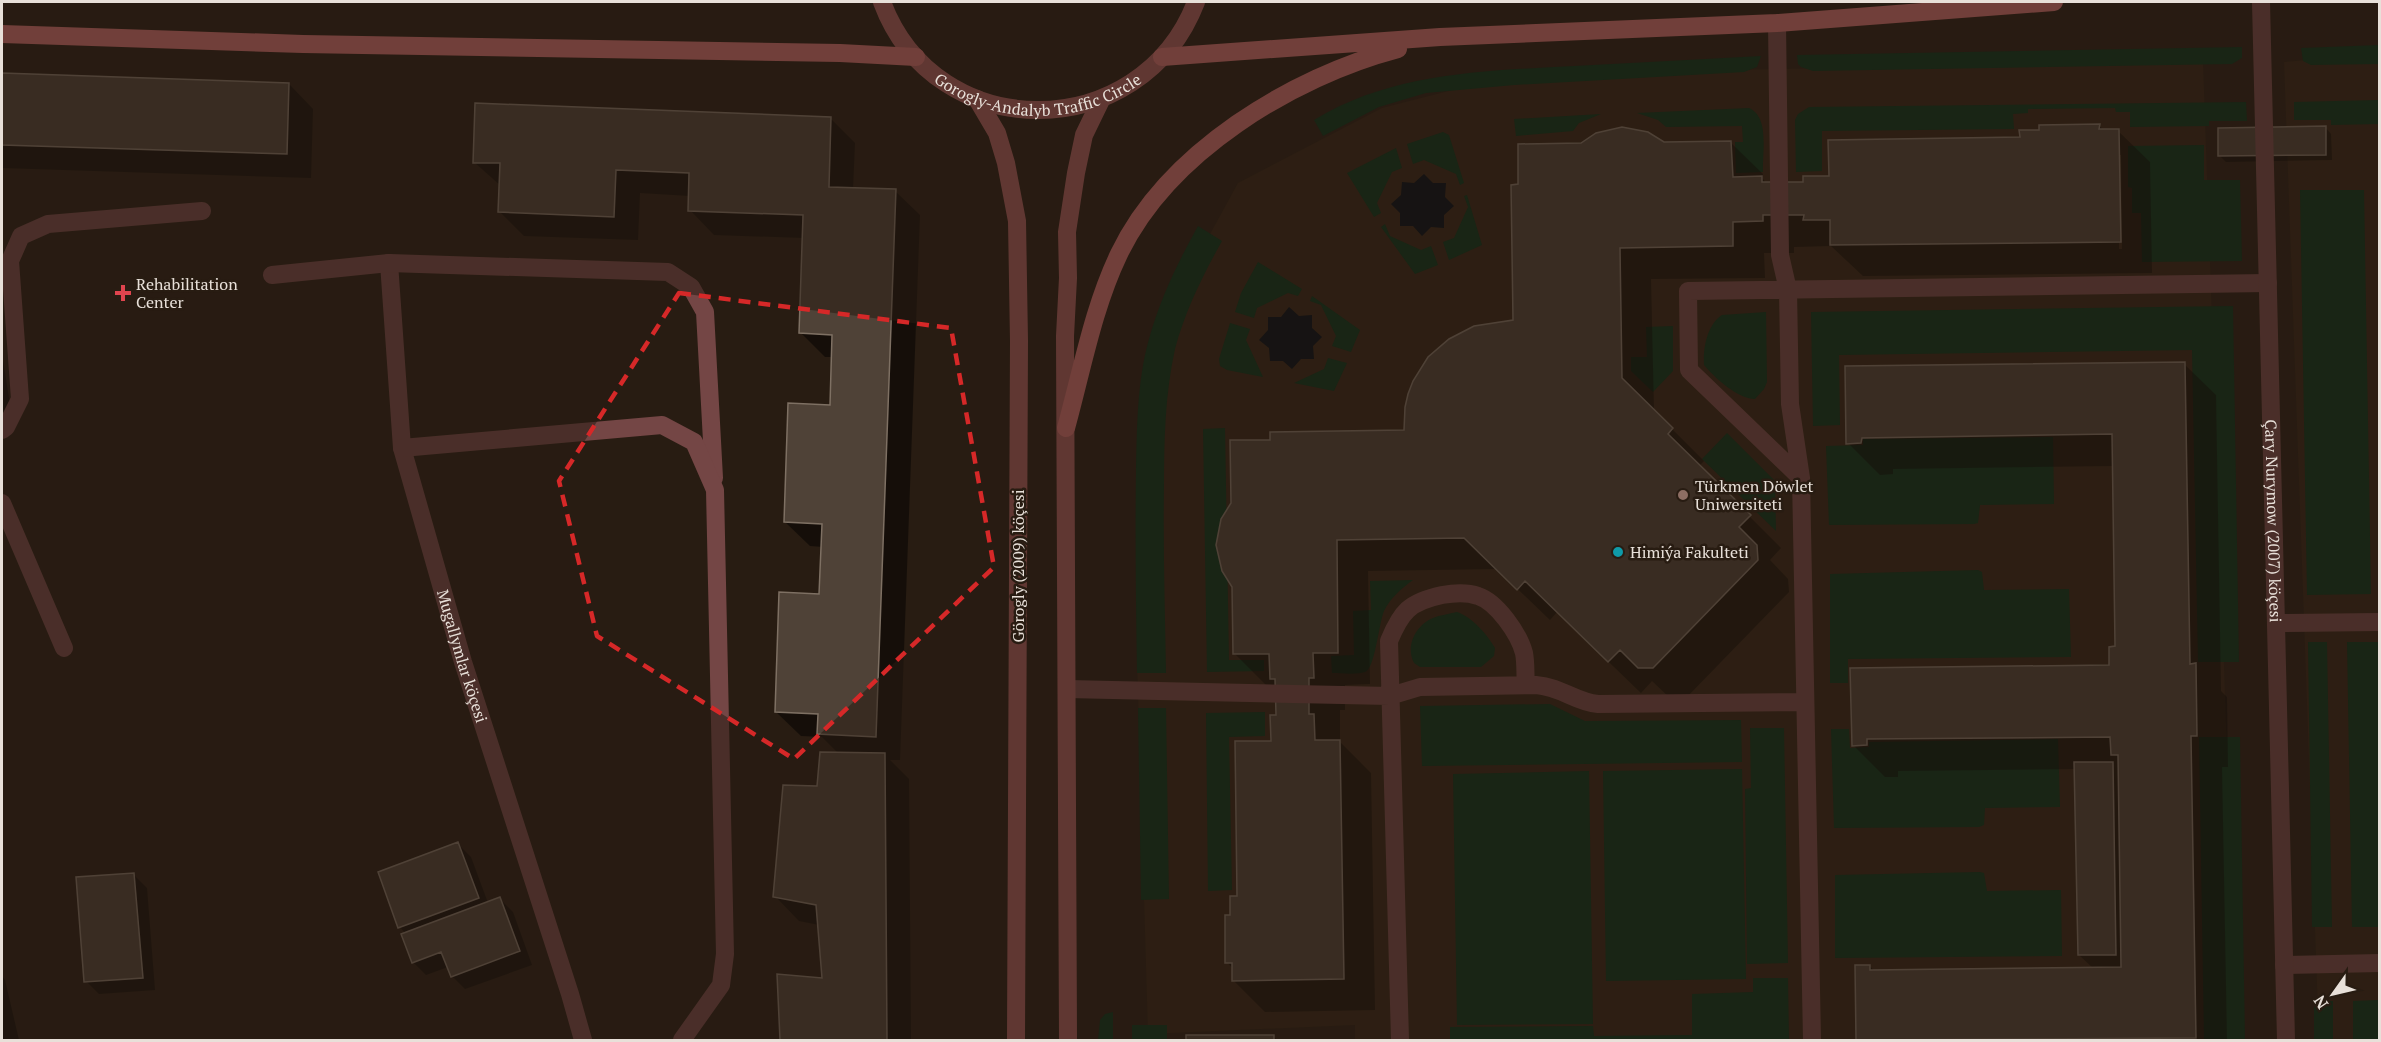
<svg xmlns="http://www.w3.org/2000/svg" width="2381" height="1042" font-family="'PT Serif',serif">
	<style>
		.built { fill: #332314 }
		.green { fill: #073119 }
		.water { fill: #000a14 }
		.shadow { fill: #0007; fill-rule: evenodd }
		.building { fill: #4f4237; stroke: #7e7063; stroke-width: 1.5 }
		.lines { fill: none; stroke-linecap: round; stroke-linejoin: round }
		.lane { stroke: #744645; stroke-width: 18 }
		.street { stroke: #744645; stroke-width: 18 }
		.secondary { stroke: #a55a5a; stroke-width: 18 }
		.primary { stroke: #ca6a6a; stroke-width: 18 }
		.marked { fill: none; stroke: #d62828; stroke-width: 4.5; stroke-dasharray: 12 8; stroke-linejoin: round }
		.health-dot { fill: #e0444e; stroke: #281c12; stroke-width: 2 }
		.education-dot { fill: #8d6e63; stroke: #281c12; stroke-width: 2 }
		.culture-dot { fill: #0f9aa8; stroke: #281c12; stroke-width: 2 }
		.labels { text-anchor: middle; stroke-width: 5; stroke-linejoin: round; paint-order: stroke }
		.street-label { font-size: 16px; fill: #e8e0d9; stroke: #281c12 }
		.poi-label { font-size: 16px; fill: #e8e0d9; stroke: #281c12; text-anchor: start }
	</style>
	<rect width="100%" height="100%" fill="#281c12"/>
	<path class="built" d="M2379 54V1040H2319L2284 62Z
		M2203 61 2237 1040H1355V1025L1148 1034 1137 659 1157 331 1238 183 1382 108 1515 74Z"/>
	<path class="green" d="M2379 45V64L2311 65 2303 61 2301 48Z
		M2242 47V58L2232 64 1813 71 1801 67 1798 64 1797 55Z
		M1761 56 1757 67 1744 72 1514 85 1426 93 1379 107 1323 136 1314 120C1393 72 1485 71 1574 66 1637 63 1699 59 1761 56Z
		M2379 100V124L2331 125V120H2294V102Z
		M2246 102 2247 121H2209V126L2130 127V112H2116L2115 108 2028 109V113L2013 114 2014 129 1822 131V171L1796 172 1795 120 1798 114 1809 107Z
		M1749 108C1770 117 1762 153 1763 172L1736 173 1735 142H1743L1742 126 1666 127 1658 120 1637 113Z
		M1601 114 1579 123 1573 131 1516 136 1514 119Z
		M1443 132 1449 135 1464 183 1460 185 1456 174 1424 160 1413 164 1407 144Z
		M2204 145V180H2240L2242 261 2142 262 2141 213H2132V188L2128 187V146Z
		M1396 148 1402 168 1392 172 1377 203 1381 213 1374 217 1347 173Z
		M2300 190H2364L2371 594 2307 595Z
		M1467 195 1482 245 1449 260 1443 242 1454 238 1468 207 1464 196Z
		M1385 224 1390 236 1421 250 1431 246 1438 265 1415 274 1381 227Z
		M1198 226 1222 241C1203 275 1185 311 1175 349 1165 394 1164 440 1164 486 1163 548 1165 610 1166 673H1137C1136 606 1135 538 1136 471 1137 428 1137 381 1149 339 1160 299 1178 262 1198 226Z
		M1258 262 1302 289 1298 296 1288 293 1257 308 1254 318 1235 312 1241 293Z
		M1312 296 1360 330 1351 352 1332 346 1336 336 1321 305 1310 301Z
		M2233 306 2239 662H2198L2192 350 1839 355 1840 425 1813 426 1811 312Z
		M1766 312 1767 382 1764 389 1755 399C1738 399 1715 378 1704 365 1703 348 1707 325 1722 315Z
		M1230 323 1250 329 1246 340 1263 377 1227 370 1220 366 1219 359Z
		M1673 326V371L1653 392 1631 371V357H1647L1646 327Z
		M1328 358 1347 363 1334 391 1294 383 1324 369Z
		M1225 428 1229 660H1264V671L1207 672 1203 429Z
		M1727 433 1775 481 1776 531 1702 459Z
		M2053 437 2054 504 1980 505 1978 523 1974 524 1829 525 1826 446 1863 445V439Z
		M1978 570 1982 572 1984 590 2069 589 2071 657 1848 659V683H1830V574Z
		M1413 580C1401 589 1391 597 1384 611 1379 622 1375 669 1365 672 1356 675 1341 673 1332 673L1331 656 1354 655 1353 611 1371 610 1370 581Z
		M1457 612C1472 617 1487 634 1495 648L1494 656 1481 667H1420L1414 663C1405 646 1416 625 1433 618 1440 615 1449 614 1457 612Z
		M2308 642H2327L2332 927H2312Z
		M2347 642H2379V927H2352Z
		M1550 704 1585 721 1741 720 1742 762 1422 766 1420 706Z
		M1138 708H1166L1169 899 1141 900Z
		M1265 712V736L1229 737 1232 890 1208 891 1206 713Z
		M1750 728H1784L1788 963 1747 964 1745 789 1751 788Z
		M1831 729H1849L1850 748 1869 747V742L2058 739 2060 807 1985 808 1984 825 1979 827 1834 828Z
		M2199 737H2240L2245 1040H2204Z
		M1742 769 1746 979 1606 981 1603 771Z
		M1589 771 1593 1024 1457 1025 1453 774Z
		M1980 872 1984 873 1987 891 2061 890 2062 956 1835 958V875Z
		M1753 978H1788L1789 1040H1450V1027L1593 1026 1594 1036 1692 1035V994L1753 992Z
		M2379 1000V1040H2353V1001Z
		M2314 1001H2333V1040H2314Z
		M1113 1012V1040H1098L1100 1020 1105 1014Z
		M1132 1025H1167V1040H1132Z"/>
	<path class="water" d="M1424 174 1433 183H1446L1445 197 1454 206 1444 215V228L1431 227 1422 236 1413 226H1400V213L1391 204 1401 195 1402 182 1414 183Z
		M1289 307 1299 316 1312 315V328L1322 337 1313 346 1314 359H1301L1292 369 1283 361H1270L1269 348 1259 340 1268 330V317H1281Z"/>
	<path class="shadow" d="M2 75 289 84 313 109 311 178 2 168Z
		M831 119 855 143 853 189 895 191 920 215 900 760H890L909 779 911 1040H781L779 976 824 980 819 925 799 921 775 896 818 787 839 754 822 737 801 736 776 712 821 595 823 547 810 546 785 522 831 406 832 357H825L800 332 804 238 714 235 690 210V196L640 193 638 240 524 236 500 212 501 186 474 162Z
		M2099 125 2104 131H2118L2150 162 2152 273 1863 276 1831 246 1794 247V253H1764L1765 278 1651 279 1654 411 1704 461 1699 466 1781 548 1770 560 1788 579 1789 592 1685 699H1671L1652 681 1641 693 1557 612 1550 620 1497 569 1368 571 1370 684 1345 685V710H1340V742L1371 773 1375 1010 1265 1012 1233 980V969L1227 962 1232 916 1239 898 1277 716V685L1267 686 1235 654 1272 442 1405 432 1515 321 1663 144 1731 143 1763 174V179L1767 184 1804 183ZM2118 155H2121L2122 249H2119Z
		M2325 127 2331 134 2332 160 2226 162 2220 156Z
		M2 354 14 429 2 431Z
		M2184 364 2216 395 2221 691 2227 697 2228 767H2222L2227 1040H1858L1856 966H1870L1875 972 2094 969 2079 955 2076 769 1898 771V777H1885L1853 745 1852 670 2111 666 2117 648 2114 466 1893 469V474L1880 475 1848 443 1846 368Z
		M458 844 471 857 488 903 500 899 513 912 532 965 465 989 452 976 448 967 426 975 413 962 406 934 400 927 379 873Z
		M134 875 147 888 155 990 99 994 86 981Z
		M2 976 5 980 19 1040H2Z
		M1187 1036H1273L1277 1040H1187Z"/>
	<path class="building" d="M2 73 289 83 287 154 2 145Z
		M475 103 831 117 829 187 896 189 876 737 817 734 818 714 775 712 779 592 819 594 822 524 784 522 788 403 830 405 832 335 799 333 803 215 688 211 689 173 616 170 614 217 498 212 500 163H473Z
		M2100 124 2099 129H2119L2121 242 1830 245V220H1803L1804 215H1763V221L1733 222V246L1620 248 1622 378 1673 428 1668 434 1751 515 1739 527 1757 545 1758 560 1653 668H1638L1620 650 1608 662 1525 581 1517 590 1464 538 1337 540 1338 653H1313L1314 678H1309V714H1314L1315 740H1340L1344 979 1232 981V963H1225V915H1230V896H1237L1235 741H1271L1270 715H1276L1275 679H1270L1269 654H1233L1232 587 1222 571 1216 545 1221 519 1231 503 1230 440H1270V432L1404 430 1405 407 1408 394 1413 381 1428 357 1449 339 1474 326 1513 320 1511 185 1518 184V144L1581 143 1596 133 1622 127 1648 132 1664 142 1731 141 1733 177 1762 176V182H1803V176H1829L1828 140 2020 137 2019 130H2039V125Z
		M2326 126V155L2218 156V128Z
		M2185 362 2190 664 2196 663 2197 736H2191L2196 1038 1856 1040 1855 965H1870V970L2121 967 2118 755H2111L2110 737 1867 739V745L1852 746 1850 668 2109 665V647L2115 646 2112 434 1862 438 1861 443 1846 444 1845 366Z
		M820 752 885 753 887 1040H780L777 974 822 978 816 905 773 897 783 785 817 786Z
		M2074 762H2113L2116 955H2078Z
		M458 842 479 898 398 928 378 872Z
		M134 873 143 978 84 982 76 877Z
		M500 897 520 951 451 977 441 952 412 963 401 934Z
		M1186 1035H1274V1040H1186Z"/>
	<g class="lines">
		<path class="lane" d="M1777 23 1780 255 1788 290 1790 404 1801 478 1812 1040
			M1801 478 1689 370 1688 291 2268 283
			M2 503 64 648
			M2276 623 2380 622
			M1067 689 1390 696 1420 687 1536 685C1562 687 1575 702 1598 704L1805 702
			M2284 965 2380 963
			M1400 1040 1389 641C1401 612 1409 602 1442 595 1453 593 1467 592 1478 596 1497 602 1519 634 1524 653 1526 663 1525 675 1526 685"/>
		<g class="street">
			<path id="s1" d="M2261 2 2286 1040"/>
			<path id="s2" d="M389 263 402 448 463 662 570 994 583 1040"/>
			<path d="M272 275 389 263 668 272 691 287 705 312 714 478"/>
			<path d="M2 430 6 427 20 399 10 261 21 236 48 224 202 211"/>
			<path d="M402 448 662 425 694 442 715 490 725 954 721 985 682 1040"/>
		</g>
		<g class="secondary">
			<path id="s3" d="M882 2C936 147 1141 145 1196 2"/>
			<path d="M977 99 997 133 1006 163 1017 221 1019 341 1016 1040"/>
			<path d="M1068 1040 1065 336 1068 278 1067 232 1076 173 1084 135 1101 100"/>
		</g>
		<path class="primary" d="M2 34 303 44 840 53 916 57
			M1162 57 1440 37 1777 23 2054 2
			M1066 428C1082 370 1093 308 1119 254 1168 152 1292 77 1398 49"/>
	</g>
	<path d="M0 0H2381V1042H0ZM679 293 951 328 994 567 794 759 597 636 559 481Z" fill="#281c12" fill-opacity=".55" fill-rule="evenodd"/>
	<path class="marked" d="M679 293 951 328 994 567 794 759 597 636 559 481Z"/>
	<path class="health-dot" d="M120 284h6v6h6v6h-6v6h-6v-6h-6v-6h6z"/>
	<circle class="education-dot" cx="1683" cy="495" r="6"/>
	<circle class="culture-dot" cx="1618" cy="552" r="6"/>
	<g class="labels">
		<g class="street-label">
			<text dy="6" stroke="none"><textPath href="#s3" startOffset="202">Gorogly-Andalyb Traffic Circle</textPath></text>
			<text dy="6" stroke="none"><textPath href="#s1" startOffset="519">Çary Nurymow (2007) köçesi</textPath></text>
			<text transform="translate(1018 566) rotate(-90)" y="6">Görogly (2009) köçesi</text>
			<text dy="6" stroke="none"><textPath href="#s2" startOffset="402">Mugallymlar köçesi</textPath></text>
		</g>
		<g class="poi-label">
			<text x="136" y="290">Rehabilitation<tspan x="136" dy="18">Center</tspan></text>
			<text x="1695" y="492">Türkmen Döwlet<tspan x="1695" dy="18">Uniwersiteti</tspan></text>
			<text x="1630" y="558">Himiýa Fakulteti</text>
		</g>
	</g>
	<rect width="2381" height="1042" fill="none" stroke="#e8e0d9" stroke-width="6"/>
	<g transform="translate(2333 994) rotate(236)" stroke="#281c12" stroke-width="4.5" paint-order="stroke">
	<path d="M0-4.5L10 22L0 15L-10 22Z" fill="#e8e0d9"/>
	<text y="-9" font-size="16" font-weight="bold" text-anchor="middle" fill="#e8e0d9">N</text>
	</g>
</svg>
